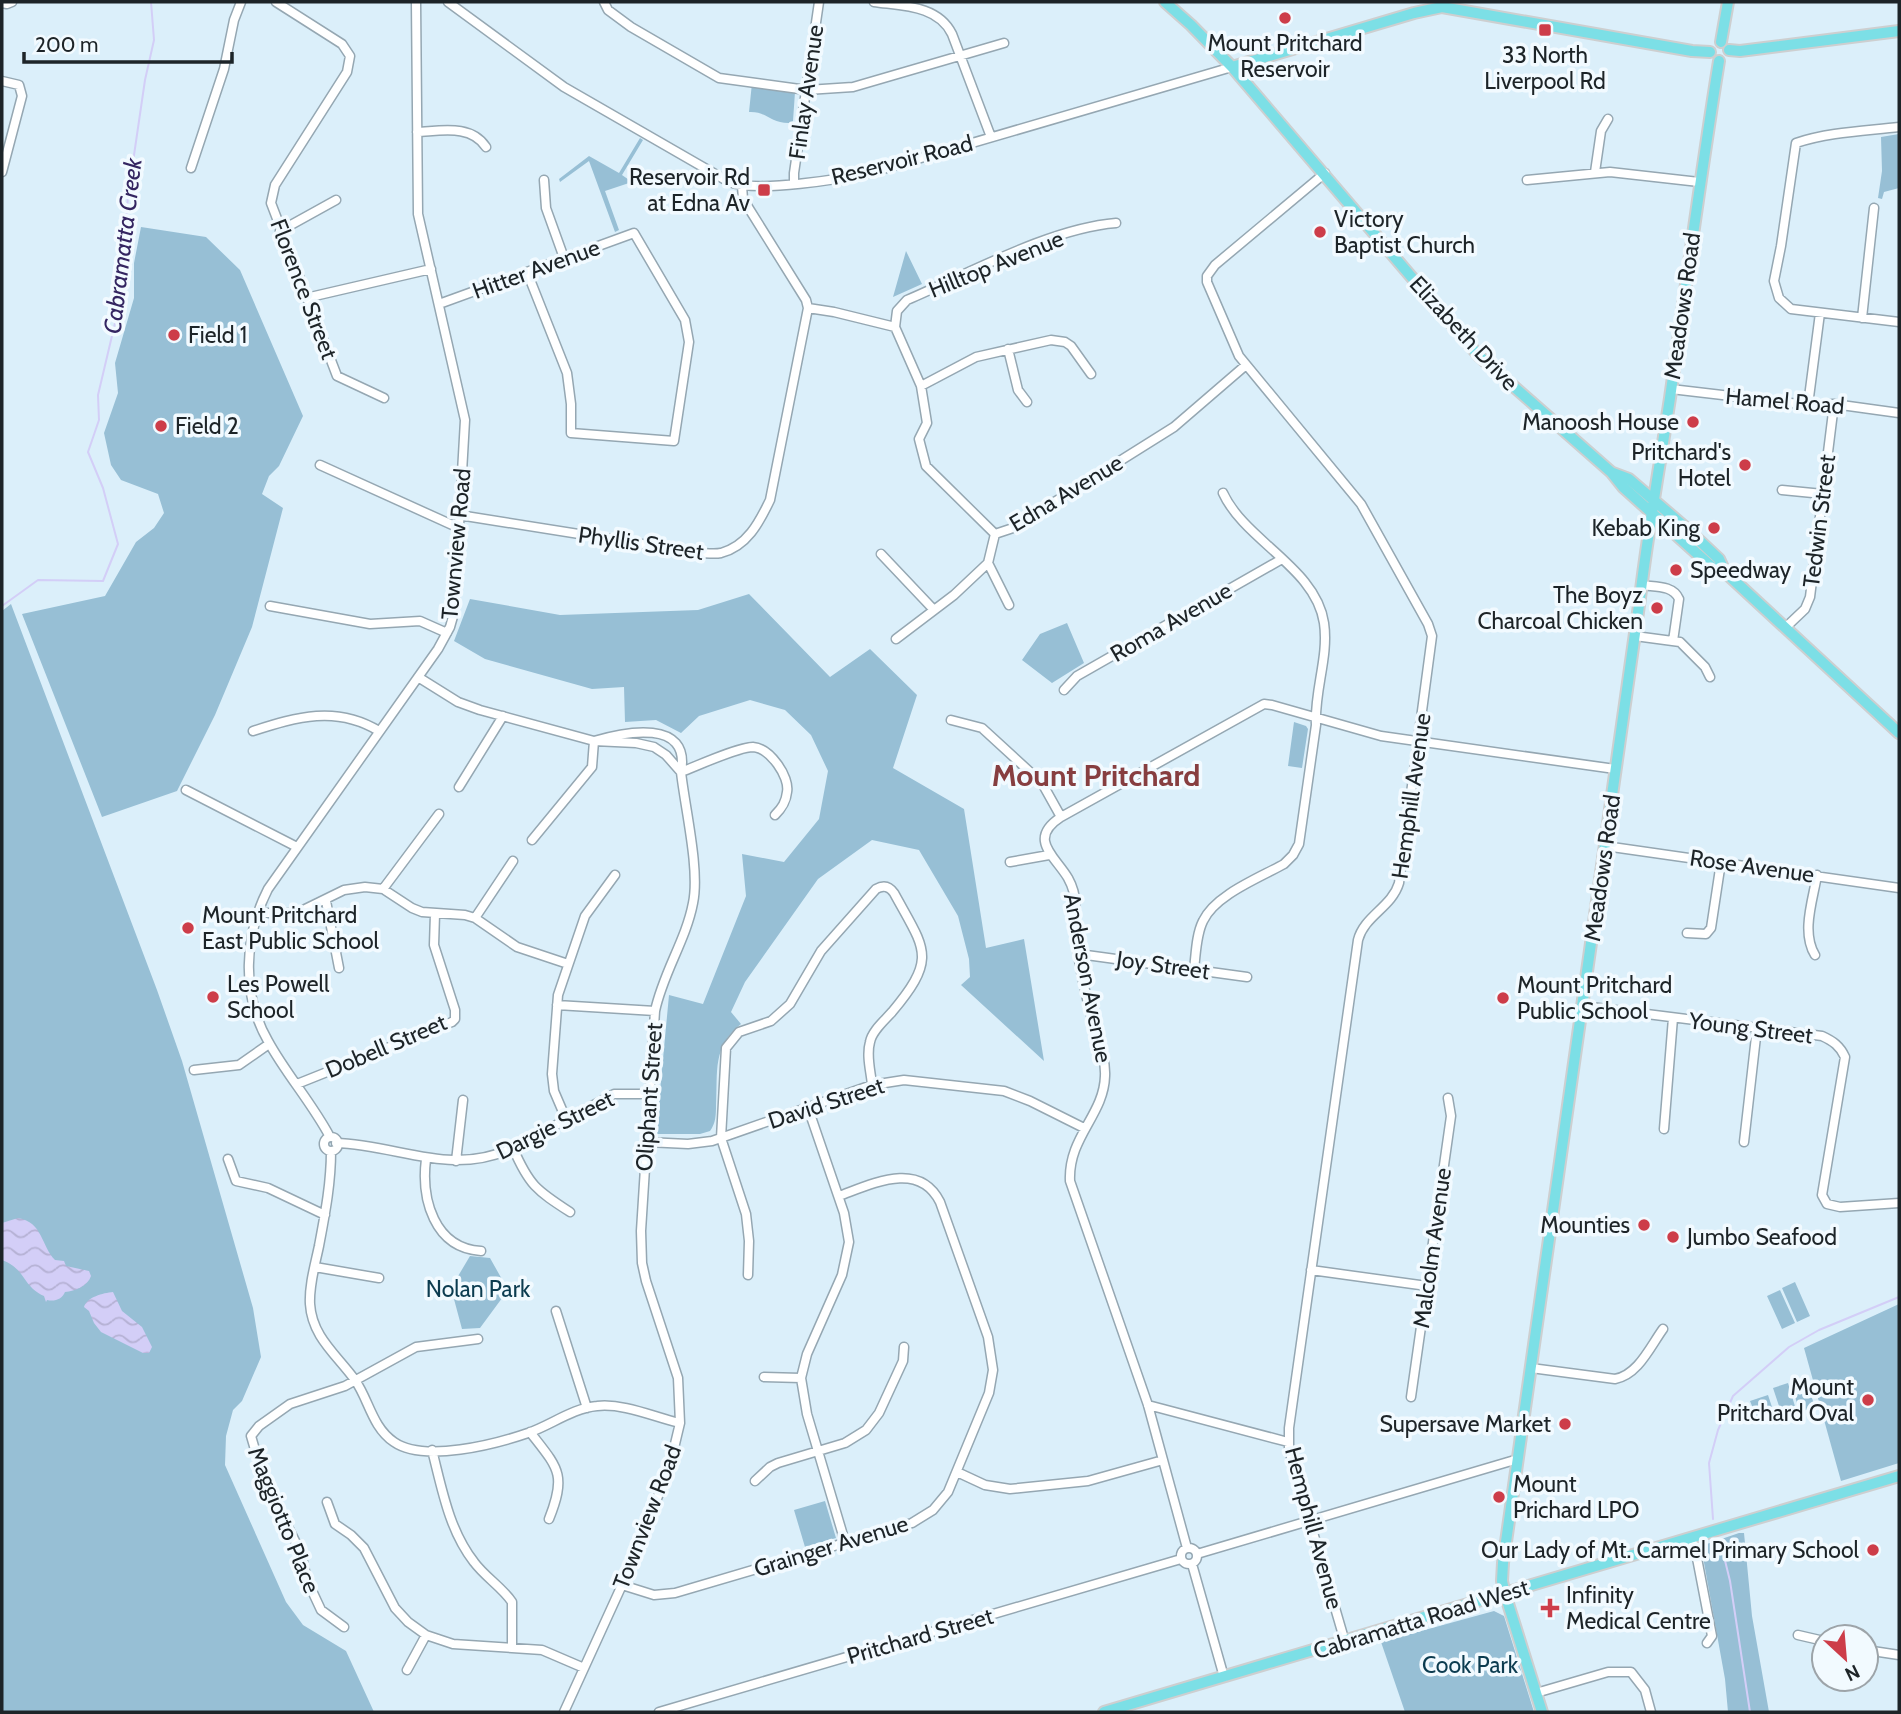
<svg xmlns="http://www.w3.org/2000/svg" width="1901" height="1714" font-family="Cabin,sans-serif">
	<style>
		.green { fill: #97bfd5 }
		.water { fill: url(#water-waves) }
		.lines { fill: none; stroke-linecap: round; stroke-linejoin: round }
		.stream { stroke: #d3cef7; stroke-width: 2 }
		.minor-casing { stroke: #95a7b2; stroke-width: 11 }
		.major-casing { stroke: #cdcfd0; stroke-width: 14 }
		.minor { stroke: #fff; stroke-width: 8 }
		.major { stroke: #7cdfe6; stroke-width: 10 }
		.poi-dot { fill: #cd3d49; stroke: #f2faff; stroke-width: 2.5 }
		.labels { text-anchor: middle; stroke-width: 7; stroke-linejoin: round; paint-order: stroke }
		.poi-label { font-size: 23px; fill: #1d2428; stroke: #f2faff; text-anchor: start }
		.street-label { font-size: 23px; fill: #1d2428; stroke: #f2faff }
		.park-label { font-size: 23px; fill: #0c3c50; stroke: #f2faff }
		.water-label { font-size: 24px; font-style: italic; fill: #342561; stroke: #f2faff }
		.district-label { font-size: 30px; font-weight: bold; fill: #873e40; stroke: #f2faff }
	</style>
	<defs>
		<pattern id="water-waves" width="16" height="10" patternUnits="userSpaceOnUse" patternTransform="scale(1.75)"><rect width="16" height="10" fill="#d3cef7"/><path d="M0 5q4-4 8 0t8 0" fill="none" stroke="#b5b1d4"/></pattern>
	</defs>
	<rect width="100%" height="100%" fill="#dbeffa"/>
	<path class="green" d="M752 83 795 92 793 121 791 123C770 124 767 111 749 112Z
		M1899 134V188L1884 192 1882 199 1878 198 1882 171 1881 137Z
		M640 138 643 140 622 175 632 182 605 191 619 230 615 232 589 161 560 182 559 179 589 156 619 173Z
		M141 227 206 237 240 270 303 416 279 466 269 476 262 494 283 508 252 627 215 715 177 791 102 817 22 614 105 596 136 542 154 528 164 513 158 494 121 480 111 465 104 433 118 393 115 363 134 298V263Z
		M906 251 922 284 893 297Z
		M749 594 830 677 870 649 917 695 893 768 964 809 986 948 1024 939 1044 1061 961 985 970 977 969 959 958 916 919 850 872 840 818 879 745 982 731 1012 741 1024C712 1047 718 1071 716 1105 716 1114 716 1123 710 1131L700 1134H656L669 995 703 1004 746 896 742 854 784 862 819 819 828 771 811 735 785 710 750 700 699 716 681 733 656 720 625 722 624 687 592 689 485 659 454 641 470 599 560 615 698 610Z
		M11 604 157 990 182 1061 253 1308 261 1357 242 1401 233 1410 226 1436 225 1465 286 1602 303 1625 346 1651 374 1712H2V611Z
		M1067 623 1084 663 1052 683 1022 660 1040 634Z
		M1294 722 1306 726 1308 729 1302 768 1288 766Z
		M470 1256 490 1258 508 1290 480 1328 462 1329 451 1288Z
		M1795 1282 1810 1316 1797 1322 1782 1288Z
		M1780 1290 1795 1323 1782 1329 1767 1296Z
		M1899 1304V1463L1841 1481 1804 1348Z
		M1805 1377 1815 1407 1800 1412 1790 1382Z
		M1788 1383 1797 1413 1783 1418 1773 1388Z
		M1768 1395 1773 1410 1756 1416 1750 1401Z
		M825 1501 836 1538 805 1547 794 1510Z
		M1739 1533H1744L1752 1616 1769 1712H1728L1725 1679 1701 1546Z
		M1494 1611 1504 1616 1534 1712H1405L1381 1642Z"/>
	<path class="water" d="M18 1218C43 1222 41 1246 55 1260L64 1261 66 1266 89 1271 91 1276C88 1286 75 1291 65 1292 62 1299 55 1302 47 1300L46 1302 44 1296C22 1286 26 1269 2 1260V1223Z
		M113 1292 122 1311 142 1327 152 1347 149 1353H143L101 1332 94 1323 89 1311 84 1307C87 1297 103 1293 113 1292Z"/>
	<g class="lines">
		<path class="stream" d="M2 606 38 580 103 581 118 544 103 488 88 452 99 420 98 395 120 302 128 196 145 80 154 40 151 2
			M1713 1519 1709 1463 1718 1430 1733 1396 1789 1347 1819 1330 1899 1297
			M1720 1540 1730 1581 1750 1712"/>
		<defs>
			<path id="minor" d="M276 2 342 44 350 56 347 72 275 185 271 203 337 376 384 398
				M448 2 564 87 729 182C757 193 842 179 873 172L1232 67
				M604 2 608 10 631 27 719 78 807 90 853 87 1004 43
				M874 2C902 6 938 5 952 34L991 137
				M2 3 7 4 12 2
				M2 81 19 85 22 96 2 172
				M1899 127C1865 131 1829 132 1796 143L1781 246 1774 281 1779 298 1791 309 1899 322
				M417 132C441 131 471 124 486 147
				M191 168 224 69 234 20 241 2
				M1595 172 1601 131 1608 119
				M1325 173 1215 265 1207 276V282L1239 356 1361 504 1428 624 1432 636 1399 883C1392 907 1364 916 1358 940L1289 1428V1450L1345 1642
				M544 180 546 208 564 258
				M1527 180 1610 172 1699 182
				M794 183V173L819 2
				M742 186 743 199 806 300 808 308 834 312 895 327 921 386 927 423 919 439 926 466 995 534
				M280 231 336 200
				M306 298 431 269
				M439 304 634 233 685 320 689 342 674 441 571 433V404L567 373 527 272
				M1862 318 1874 208
				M895 327 897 311 907 300C968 274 1051 228 1116 223
				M1008 349 1018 390 1027 402
				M921 386 976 357 1051 340 1065 342 1071 346 1091 374
				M1671 389 1808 405 1834 404 1899 413
				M1808 405 1820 313
				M320 465 459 528
				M1782 490 1823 494
				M459 515 686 551C696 552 711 555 721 553 747 546 759 523 770 500L808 308
				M995 534 1013 528 1174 427 1246 365
				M881 554 934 610
				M988 563 1009 605
				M1642 585C1655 587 1673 585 1679 599L1673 641
				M270 606 370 624 420 621 447 633
				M1785 628 1805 609 1810 597 1834 404
				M1635 636 1680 642 1705 667 1710 677
				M896 639 954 595 988 563 995 534
				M418 677 458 702 480 710 594 741 636 743 654 747 666 755 681 772
				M1064 690 1077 676 1282 559
				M951 720 982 728 1042 783 1061 817
				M253 731C297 717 336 705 379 731
				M681 772C697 766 738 747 753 747 770 748 790 777 787 792 786 802 782 808 775 815
				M459 787 503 716
				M186 790 297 847
				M532 840 592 767 594 741
				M1605 846 1899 888
				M1010 862 1049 855
				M383 889 439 814
				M326 901 339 968
				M257 913H297L344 890 365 887 383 889 412 908 422 912 465 915 475 918 517 947 568 964
				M475 918 513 861
				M1687 933 1706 934 1711 928 1721 862
				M1079 954 1247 977
				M1815 955C1801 932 1813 900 1817 875
				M1194 969C1196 954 1196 935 1203 921 1215 895 1259 878 1284 864L1293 855 1299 844 1316 725C1314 691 1329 657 1324 623 1316 568 1245 541 1223 493
				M557 1005 655 1011
				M1583 1006 1822 1036C1833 1041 1840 1046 1845 1057L1822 1195 1827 1204 1840 1207 1899 1203
				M194 1070 239 1065 269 1044
				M297 1084 452 1022 455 1019V1010L434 945 435 914
				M808 1108 844 1213 849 1242 842 1275 807 1354 801 1378 807 1414 845 1542
				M566 1119 554 1091 552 1074 558 995 585 916 615 875
				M1664 1129 1673 1018
				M330 1137C312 1103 286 1074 268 1041 241 994 244 936 268 889L438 649 450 627 454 613 465 420 418 214 416 2
				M324 1144a7 7 0 1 1 14 0a7 7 0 1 1-14 0Z
				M647 1142 688 1144 712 1141 872 1085 904 1080 1004 1091 1030 1101 1084 1128
				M1744 1142 1757 1028
				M336 1143C400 1145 449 1177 513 1148L614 1094H649
				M513 1148C529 1185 536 1190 570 1212
				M331 1151C331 1184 325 1214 319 1246 315 1265 309 1285 310 1304 312 1337 337 1355 355 1380 369 1400 372 1427 394 1442 424 1463 496 1444 528 1433 551 1425 573 1408 597 1406 624 1403 654 1417 680 1423
				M228 1159 236 1181 268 1188 325 1215
				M426 1159C421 1199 434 1248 481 1251
				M456 1161 463 1100
				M315 1267 379 1278
				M1311 1270 1427 1286
				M748 1275 749 1241 746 1214 721 1138 726 1048 739 1032 771 1021 790 1004 821 951 876 889C883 885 889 886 894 893 925 950 938 957 892 1012 884 1021 872 1031 870 1042 866 1056 871 1072 872 1085
				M556 1311 587 1408
				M1531 1368 1615 1379C1638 1375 1650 1347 1663 1329
				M764 1377 801 1378
				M1411 1397 1451 1116 1448 1098
				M1148 1405 1288 1442
				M530 1432C558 1468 567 1474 549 1519
				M432 1450C442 1489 449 1530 474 1562 485 1577 502 1587 512 1602V1647
				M957 1472 985 1485 1010 1489 1088 1481 1163 1460
				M755 1481 770 1467 778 1463 845 1443 866 1430 879 1413 903 1361 904 1347
				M327 1502 335 1524 351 1535 364 1548 395 1608 408 1622 426 1635 453 1644 542 1650 584 1668
				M1691 1538 1696 1553 1712 1636 1707 1643
				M1181 1556a8 8 0 1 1 16 0a8 8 0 1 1-16 0Z
				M1187 1548 1148 1405 1070 1181C1068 1137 1104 1115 1105 1076 1106 1057 1097 1038 1092 1019 1083 984 1074 945 1075 909 1076 898 1073 887 1068 878 1055 856 1027 839 1061 817L1264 704 1272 705 1381 736 1615 769
				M1197 1554 1518 1459
				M1192 1564 1224 1677
				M622 1585 654 1595 675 1593 912 1523 933 1510 948 1492 989 1393 993 1370 988 1337 940 1202C919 1160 872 1184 839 1196
				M344 1627 321 1610 307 1580 301 1553 263 1477 251 1436 259 1426 290 1404 345 1386 416 1347 478 1339
				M1798 1635 1824 1641
				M1866 1650 1899 1655
				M407 1670 426 1635
				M1536 1693 1608 1672H1631L1645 1690 1651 1712
				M564 1712 622 1585 669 1469 680 1423 678 1378 646 1281 642 1263 641 1231 655 1011C663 973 686 940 693 903 700 870 685 808 681 772 691 718 624 732 594 741
				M659 1712 1181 1559"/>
			<path id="major" d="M1165 2 1191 25 1232 67 1479 356 1611 472 1623 487 1713 568 1725 572 1899 733
				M1721 42 1728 2
				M1729 50 1740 51 1899 31
				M1232 67 1414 13 1442 7 1692 51 1710 52
				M1613 473 1629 479 1686 528 1719 559 1725 572
				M1104 1712 1899 1476
				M1542 1712 1505 1594 1502 1581 1503 1563 1640 598C1648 530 1660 464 1670 398 1686 285 1701 173 1719 61"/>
		</defs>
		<use href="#minor" class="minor-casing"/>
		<use href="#major" class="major-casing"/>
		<use href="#minor" class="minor"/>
		<use href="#major" class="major"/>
	</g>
	<g class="poi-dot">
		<circle cx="1285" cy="18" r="7"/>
		<rect x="1538" y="23" width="14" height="14" rx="3.5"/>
		<rect x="757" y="183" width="14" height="14" rx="3.5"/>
		<circle cx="1320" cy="232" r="7"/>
		<circle cx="174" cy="335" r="7"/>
		<circle cx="1693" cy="422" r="7"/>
		<circle cx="161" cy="426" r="7"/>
		<circle cx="1745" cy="465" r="7"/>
		<circle cx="1714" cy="528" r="7"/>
		<circle cx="1676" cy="570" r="7"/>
		<circle cx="1657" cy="608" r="7"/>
		<circle cx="188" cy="928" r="7"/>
		<circle cx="213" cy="997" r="7"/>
		<circle cx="1503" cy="998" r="7"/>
		<circle cx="1644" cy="1225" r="7"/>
		<circle cx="1673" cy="1237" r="7"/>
		<circle cx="1868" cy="1400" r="7"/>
		<circle cx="1565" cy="1424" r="7"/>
		<circle cx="1499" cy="1497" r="7"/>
		<circle cx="1873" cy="1550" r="7"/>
		<path d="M1546.5 1597.5h7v7h7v7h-7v7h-7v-7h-7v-7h7z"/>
	</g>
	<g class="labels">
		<g class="poi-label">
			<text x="1285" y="51" text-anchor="middle">Mount Pritchard<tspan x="1285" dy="26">Reservoir</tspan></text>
			<text x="1545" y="63" text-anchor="middle">33 North<tspan x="1545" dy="26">Liverpool Rd</tspan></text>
			<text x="750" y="185" text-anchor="end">Reservoir Rd<tspan x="750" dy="26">at Edna Av</tspan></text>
			<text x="1334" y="227">Victory<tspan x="1334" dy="26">Baptist Church</tspan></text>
			<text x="188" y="343">Field 1</text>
			<text x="1679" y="430" text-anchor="end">Manoosh House</text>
			<text x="175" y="434">Field 2</text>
			<text x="1731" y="460" text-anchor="end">Pritchard's<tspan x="1731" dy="26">Hotel</tspan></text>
			<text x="1700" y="536" text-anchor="end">Kebab King</text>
			<text x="1690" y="578">Speedway</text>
			<text x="1643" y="603" text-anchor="end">The Boyz<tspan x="1643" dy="26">Charcoal Chicken</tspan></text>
			<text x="202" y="923">Mount Pritchard<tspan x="202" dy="26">East Public School</tspan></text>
			<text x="227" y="992">Les Powell<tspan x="227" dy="26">School</tspan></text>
			<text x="1517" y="993">Mount Pritchard<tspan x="1517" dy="26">Public School</tspan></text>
			<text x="1630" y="1233" text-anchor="end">Mounties</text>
			<text x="1687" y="1245">Jumbo Seafood</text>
			<text x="1854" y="1395" text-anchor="end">Mount<tspan x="1854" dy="26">Pritchard Oval</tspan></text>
			<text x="1551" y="1432" text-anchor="end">Supersave Market</text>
			<text x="1513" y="1492">Mount<tspan x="1513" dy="26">Prichard LPO</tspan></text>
			<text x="1859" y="1558" text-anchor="end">Our Lady of Mt. Carmel Primary School</text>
			<text x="1566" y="1603">Infinity<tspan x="1566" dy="26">Medical Centre</tspan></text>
		</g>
		<g class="street-label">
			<text transform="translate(806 92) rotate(-82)" y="8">Finlay Avenue</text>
			<text transform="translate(902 160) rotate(-14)" y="8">Reservoir Road</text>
			<text transform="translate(996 264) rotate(-22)" y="8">Hilltop Avenue</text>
			<text transform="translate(536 269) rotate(-20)" y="8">Hitter Avenue</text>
			<text transform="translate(304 289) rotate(69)" y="8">Florence Street</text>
			<text transform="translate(1682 306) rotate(-82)" y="8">Meadows Road</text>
			<text transform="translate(1464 333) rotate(47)" y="8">Elizabeth Drive</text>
			<text transform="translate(1785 401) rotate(5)" y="8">Hamel Road</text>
			<text transform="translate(1066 493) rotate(-31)" y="8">Edna Avenue</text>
			<text transform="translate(1819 521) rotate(-83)" y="8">Tedwin Street</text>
			<text transform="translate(641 543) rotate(8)" y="8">Phyllis Street</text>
			<text transform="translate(456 544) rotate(-85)" y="8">Townview Road</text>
			<text transform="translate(1171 622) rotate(-30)" y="8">Roma Avenue</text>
			<text transform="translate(1411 796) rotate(-82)" y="8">Hemphill Avenue</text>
			<text transform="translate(1752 866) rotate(8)" y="8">Rose Avenue</text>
			<text transform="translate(1602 868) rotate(-82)" y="8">Meadows Road</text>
			<text transform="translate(1163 965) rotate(8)" y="8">Joy Street</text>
			<text transform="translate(1088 978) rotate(79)" y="8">Anderson Avenue</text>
			<text transform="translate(1751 1028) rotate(7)" y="8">Young Street</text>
			<text transform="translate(386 1046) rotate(-23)" y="8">Dobell Street</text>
			<text transform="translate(649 1097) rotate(-86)" y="8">Oliphant Street</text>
			<text transform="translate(826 1103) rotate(-18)" y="8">David Street</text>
			<text transform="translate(555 1125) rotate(-26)" y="8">Dargie Street</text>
			<text transform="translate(1432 1248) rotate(-82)" y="8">Malcolm Avenue</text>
			<text transform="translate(647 1517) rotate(-69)" y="8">Townview Road</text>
			<text transform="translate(284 1520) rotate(68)" y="8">Maggiotto Place</text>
			<text transform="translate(1314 1528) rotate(75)" y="8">Hemphill Avenue</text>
			<text transform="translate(831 1546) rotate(-17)" y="8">Grainger Avenue</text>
			<text transform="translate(1421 1619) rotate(-17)" y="8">Cabramatta Road West</text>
			<text transform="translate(920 1636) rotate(-16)" y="8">Pritchard Street</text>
		</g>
		<g class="park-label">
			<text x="478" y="1297">Nolan Park</text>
			<text x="1470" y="1673">Cook Park</text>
		</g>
		<g class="water-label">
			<text transform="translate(123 246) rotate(-83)" y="8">Cabramatta Creek</text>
		</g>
		<g class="district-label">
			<text x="1096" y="786">Mount Pritchard</text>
		</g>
	</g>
	<rect width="1901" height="1714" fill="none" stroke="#1d2428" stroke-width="7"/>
	<g transform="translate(1845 1658) rotate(154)"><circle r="33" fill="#f2faff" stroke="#9da4a9" stroke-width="2"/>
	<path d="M0-5L12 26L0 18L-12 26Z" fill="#cd3d49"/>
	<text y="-10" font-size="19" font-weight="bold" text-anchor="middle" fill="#1d2428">N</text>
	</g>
	<path d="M24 52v10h208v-10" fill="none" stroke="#1d2428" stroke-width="3.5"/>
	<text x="35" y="52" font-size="21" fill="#1d2428" stroke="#f2faff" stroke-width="5" paint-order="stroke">200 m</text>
</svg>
